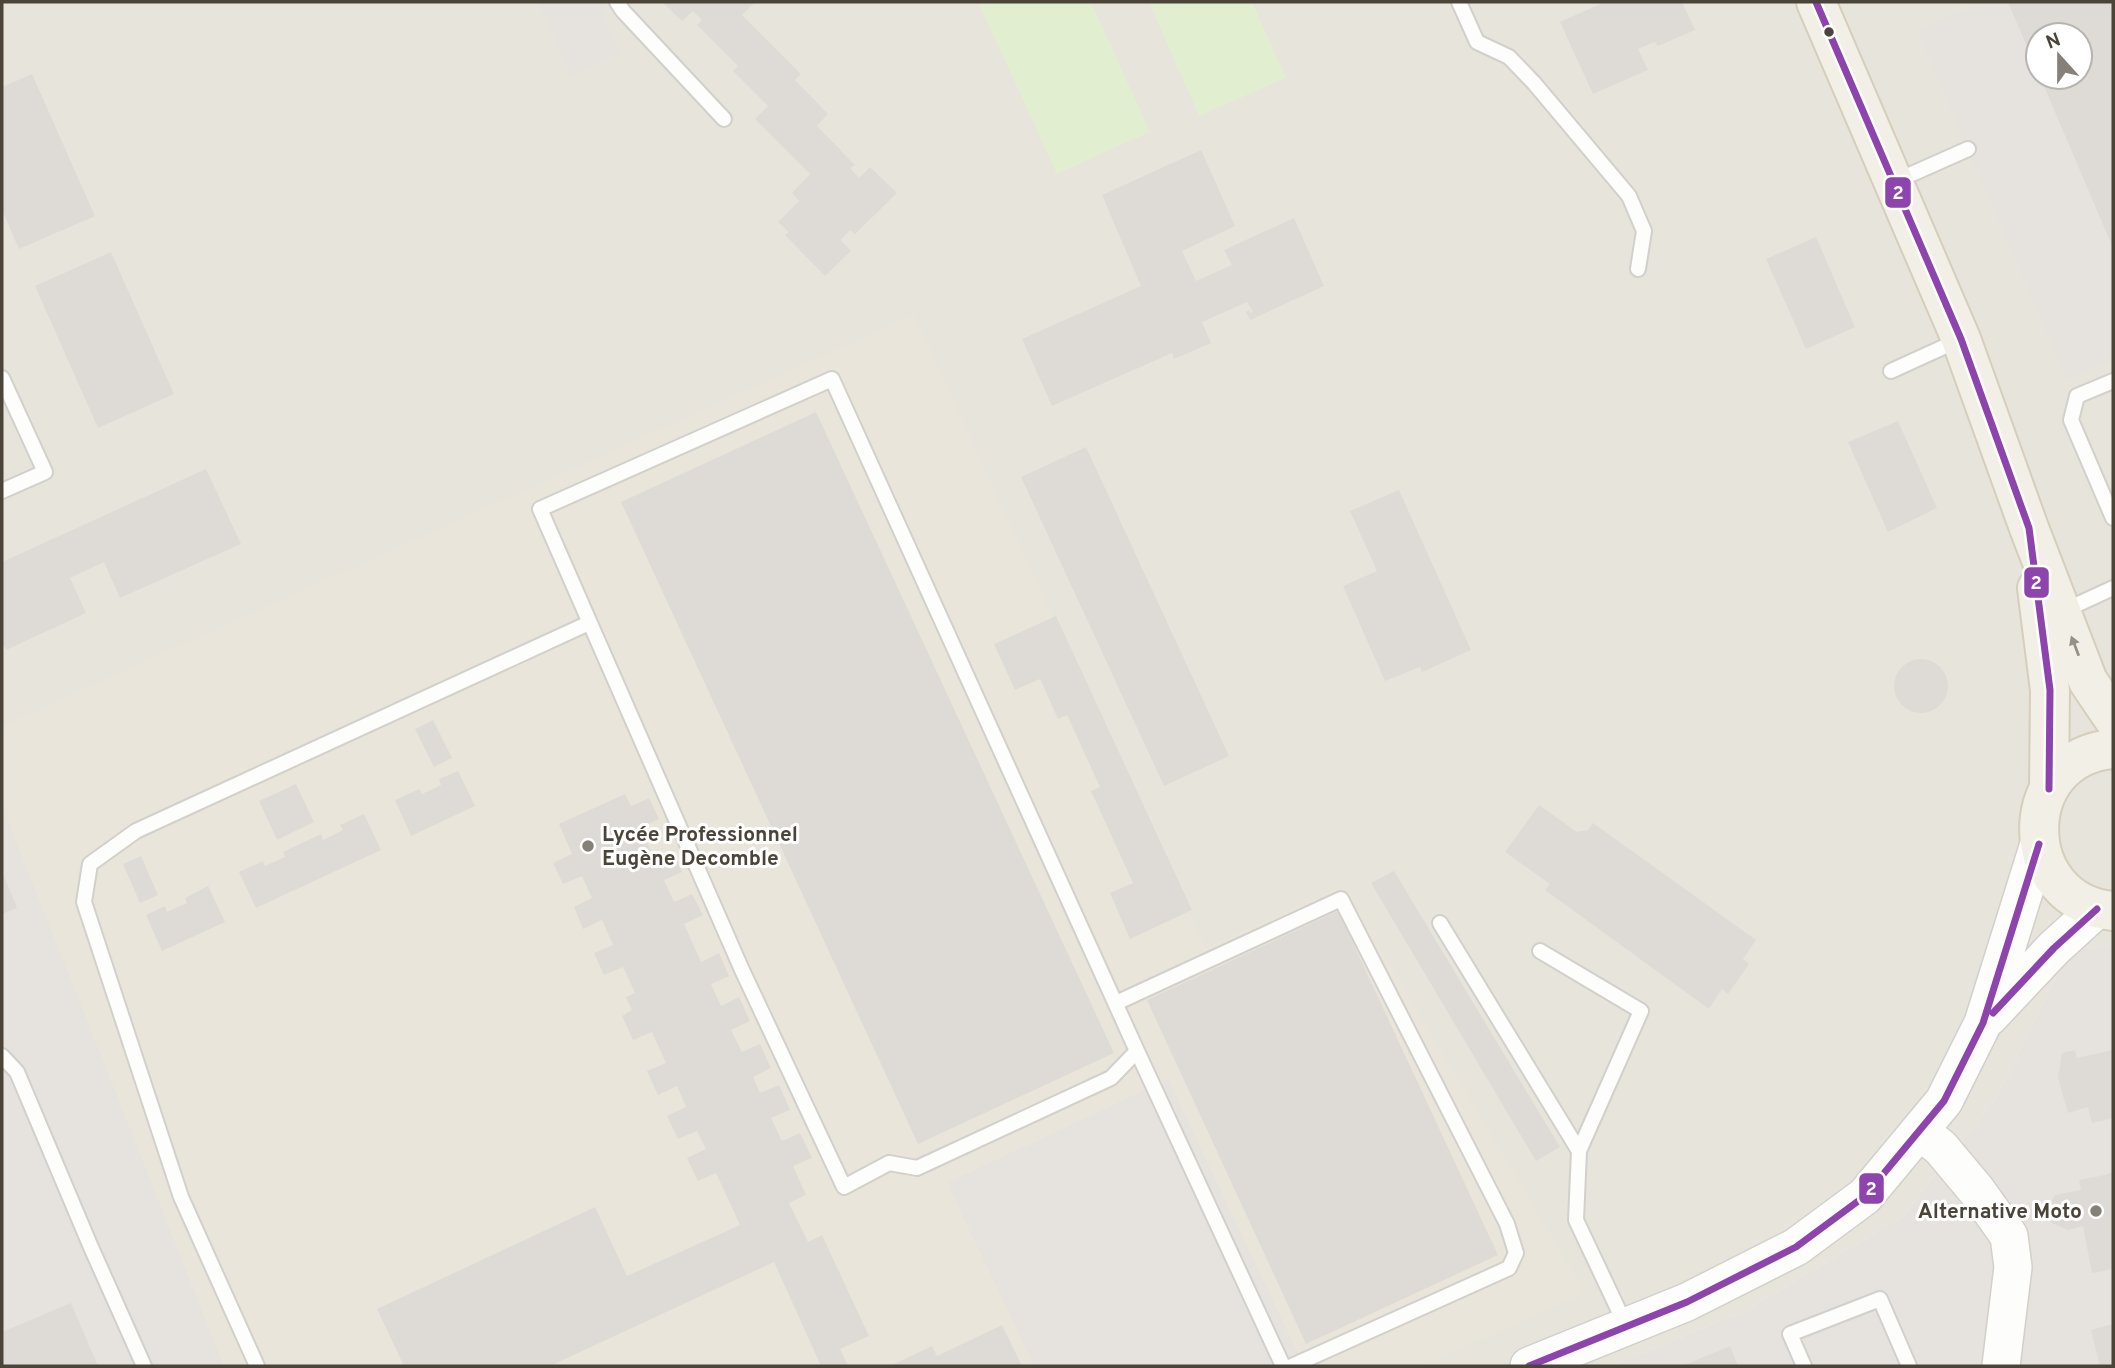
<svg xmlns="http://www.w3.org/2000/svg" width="2115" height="1368" font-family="Overpass,sans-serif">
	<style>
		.residential { fill: #e7e4dc; fill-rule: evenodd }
		.industrial { fill: #e6e2de }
		.education { fill: #eae5da }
		.green { fill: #e1eecf }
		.parking { fill: #e6e3df }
		.building { fill: #dedbd6 }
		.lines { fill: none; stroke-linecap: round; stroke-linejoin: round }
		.service-casing { stroke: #d2d0cb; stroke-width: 18 }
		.tertiary-casing { stroke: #d2d0cb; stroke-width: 40 }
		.primary-casing { stroke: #d6cebb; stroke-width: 42 }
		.service { stroke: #fdfdfc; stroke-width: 14 }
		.tertiary { stroke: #fdfdfc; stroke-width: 37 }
		.primary { stroke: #f2efe6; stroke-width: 38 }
		.bus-1-casing { stroke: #fff; stroke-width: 12 }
		.bus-1 { stroke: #8e44ad; stroke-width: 7 }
		.oneway { fill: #969187 }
		.bus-dot { fill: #4b4439; stroke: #fff; stroke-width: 2.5 }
		.poi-dot { fill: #868178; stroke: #fff; stroke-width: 2.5 }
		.labels { text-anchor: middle; stroke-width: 6; stroke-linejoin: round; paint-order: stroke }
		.poi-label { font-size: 21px; font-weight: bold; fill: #4b4439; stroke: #fff; text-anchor: start }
		.line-badge { stroke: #fff; stroke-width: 2.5 }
		.badge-label { font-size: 19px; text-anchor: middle; font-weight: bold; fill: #fff }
	</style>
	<rect width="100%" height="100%" fill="#f4f2ee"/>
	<path class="residential" d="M2 2H2113V943L2068 954 1998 1095 1902 1217 1745 1311 1611 1366H2ZM2038 35H2080V77H2038Z"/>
	<path class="industrial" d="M2 806 224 1366H2Z
		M2113 943V1366H1611L1745 1311 1902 1217 1998 1095 2068 954Z"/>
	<path class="education" d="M914 315 1205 948 1343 886 1585 1293 1421 1366H224L2 806V726Z"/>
	<path class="green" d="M978 2H1091L1150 132 1057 174Z
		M1149 2H1252L1286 78 1199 116Z"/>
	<path class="parking" d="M538 2H604L603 15 620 54 571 76Z
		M1986 2H2008L2038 73V77H2040L2113 248V360L2067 380 1917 30Z
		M1168 1079 1304 1366H1034L947 1183Z
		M1899 1241 1952 1366H1751L1732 1324Z"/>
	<path class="building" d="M662 2H755L742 15 801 74 795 80 828 114 817 126 855 165 850 168 859 178 870 167 897 193 855 234 850 230 841 240 851 251 825 276 785 235 789 232 778 222 799 201 792 193 810 174 755 119 768 106 733 71 738 66 697 25 702 20 693 11 682 21Z
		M1605 2H1682L1695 30 1658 46 1655 42 1638 49 1648 70 1593 94 1560 22Z
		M2008 2H2113V248L2040 77H2080V35H2038V73Z
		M32 74 95 216 19 249 2 210V87Z
		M1201 150 1235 226 1182 251 1196 281 1232 265 1224 250 1294 218 1324 286 1250 320 1246 312 1249 310 1250 313 1253 312 1247 302 1202 322 1211 343 1174 359 1172 353 1052 406 1022 339 1141 286 1102 195Z
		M1816 237 1855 327 1806 349 1766 259Z
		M111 252 174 394 98 428 35 286Z
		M816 412 1114 1053 918 1144 621 502Z
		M1898 421 1937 508 1888 532 1848 442Z
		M1086 447 1229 756 1164 786 1021 477Z
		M206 469 241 544 120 598 104 562 70 578 86 613 6 650 2 641V562Z
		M1399 490 1471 650 1422 672 1420 667 1385 681 1343 586 1377 571 1350 511Z
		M1056 616 1192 910 1130 939 1110 893 1133 883 1091 791 1100 787 1067 715 1058 719 1040 679 1015 690 994 644Z
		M1894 686a27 27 0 1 1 54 0a27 27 0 1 1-54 0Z
		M433 720 452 758 434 767 415 729Z
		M458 771 475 806 411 836 395 800 419 789 422 794 441 785 439 779Z
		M296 784 314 822 277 840 259 801Z
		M625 794 631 806 649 798 659 819 640 828 654 858 673 850 682 872 664 880 674 902 692 894 703 915 684 924 701 962 719 953 729 976 711 984 721 1006 739 997 750 1021 731 1030 742 1052 760 1044 771 1068 753 1077 760 1093 779 1085 790 1110 771 1118 782 1141 800 1133 812 1158 793 1166 806 1195 789 1203 808 1242 822 1235 869 1336 840 1349 848 1366H821L774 1262 550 1366H404L377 1309 595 1207 627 1276 740 1225 716 1173 698 1181 687 1158 706 1149 697 1131 678 1139 667 1116 686 1107 677 1086 658 1095 647 1071 666 1063 652 1032 633 1040 622 1016 632 1010 626 997 635 993 623 967 604 975 594 953 613 945 602 920 583 929 574 907 592 898 582 876 563 884 553 863 572 854 559 824Z
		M1539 805 1577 832 1588 830 1593 823 1756 940 1743 959 1749 964 1728 994 1722 989 1709 1009 1545 890 1550 884 1505 852Z
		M364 814 381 850 256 908 239 872 263 861 265 866 285 857 283 852 321 834 323 840 343 830 340 825Z
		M141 856 158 895 140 903 123 864Z
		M2 871 17 908 2 914Z
		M1394 871 1560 1147 1536 1161 1371 883Z
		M208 886 225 922 162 951 146 915 165 906 167 912 187 903 185 898Z
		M1338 911 1498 1255 1306 1344 1147 1000Z
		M2075 1050 2077 1058 2113 1050V1118L2092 1123 2088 1107 2068 1113 2058 1078 2062 1053Z
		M2113 1172V1269L2092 1273 2083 1226 2068 1230 2052 1223 2048 1207 2055 1195 2081 1190 2079 1180 2105 1175Z
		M71 1303 98 1366H2V1332Z
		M2113 1324V1366H2100L2091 1330Z
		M1002 1325 1022 1366H890L932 1346 937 1356Z
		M1730 1346 1738 1366H1682Z"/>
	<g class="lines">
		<defs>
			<path id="service" d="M617 2 623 11 724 119
				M1459 2 1477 42 1509 57 1534 83 1629 196 1644 231 1638 269
				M1896 181 1968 149
				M1891 371 1959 340
				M2 378 45 472 2 491
				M2113 381 2077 396 2071 420 2113 518
				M2063 611 2113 588
				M1440 923 1579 1151
				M1540 951 1641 1011 1579 1151 1576 1220 1626 1326
				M1116 1003 1341 899 1507 1224 1516 1253 1509 1268 1292 1366
				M1137 1051 1111 1078 917 1168 889 1163 844 1187 742 970 540 509 832 379 1137 1051 1283 1366
				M2 1056 17 1072 90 1245 144 1366
				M257 1366 181 1197 84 902 90 864 136 831 589 623
				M1804 1366 1790 1334 1880 1299 1909 1366"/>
			<path id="tertiary" d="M1989 1017 2054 948 2097 909
				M1920 1131 1941 1148 1977 1191 2009 1236 2013 1267 2001 1366
				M1529 1366 1687 1302 1796 1247 1865 1196 1944 1101 1983 1023 2039 844"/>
			<path id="primary" d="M1816 2 1961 339 2029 528 2088 681 2113 718
				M2037 588 2050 690 2049 789
				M2113 749C2014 757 2015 902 2113 911"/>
		</defs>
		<use href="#service" class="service-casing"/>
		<use href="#tertiary" class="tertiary-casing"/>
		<use href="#primary" class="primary-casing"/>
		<use href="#service" class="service"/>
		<use href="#tertiary" class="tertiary"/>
		<use href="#primary" class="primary"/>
		<defs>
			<path id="bus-1" d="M1816 2 1961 339 2029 528 2050 690 2049 789
				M1993 1013 2054 948 2097 909
				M1529 1366 1687 1302 1796 1247 1865 1196 1944 1101 1983 1023 2039 844"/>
		</defs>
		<use href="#bus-1" class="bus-1-casing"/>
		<use href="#bus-1" class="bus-1"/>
	</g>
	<defs><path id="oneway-solid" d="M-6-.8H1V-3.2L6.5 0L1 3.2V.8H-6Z" transform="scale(1.75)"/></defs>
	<use class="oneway" href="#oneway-solid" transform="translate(2075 646) rotate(-111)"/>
	<circle class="bus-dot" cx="1829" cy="32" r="6"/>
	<g class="poi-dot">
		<circle cx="588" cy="846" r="7"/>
		<circle cx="2096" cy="1211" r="7"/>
	</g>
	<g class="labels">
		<g class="poi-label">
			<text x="602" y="841">Lycée Professionnel<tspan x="602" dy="24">Eugène Decomble</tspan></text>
			<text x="2082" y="1218" text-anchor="end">Alternative Moto</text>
		</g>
	</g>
	<g class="line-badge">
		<rect x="1884" y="176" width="28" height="33" rx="7" fill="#8e44ad"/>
		<rect x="2023" y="566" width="27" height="33" rx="7" fill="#8e44ad"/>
		<rect x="1858" y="1172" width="27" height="33" rx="7" fill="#8e44ad"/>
	</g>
	<g class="badge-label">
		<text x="1898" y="199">2</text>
		<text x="2036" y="589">2</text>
		<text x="1871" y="1195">2</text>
	</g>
	<rect width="2115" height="1368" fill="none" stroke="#4b4439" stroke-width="7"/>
	<g transform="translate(2059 56) rotate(339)"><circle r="33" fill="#ffffff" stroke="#b7b4b0" stroke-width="2"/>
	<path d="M0-5L12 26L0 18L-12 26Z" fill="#868178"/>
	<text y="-10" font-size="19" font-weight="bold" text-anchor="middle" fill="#4b4439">N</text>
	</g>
</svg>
